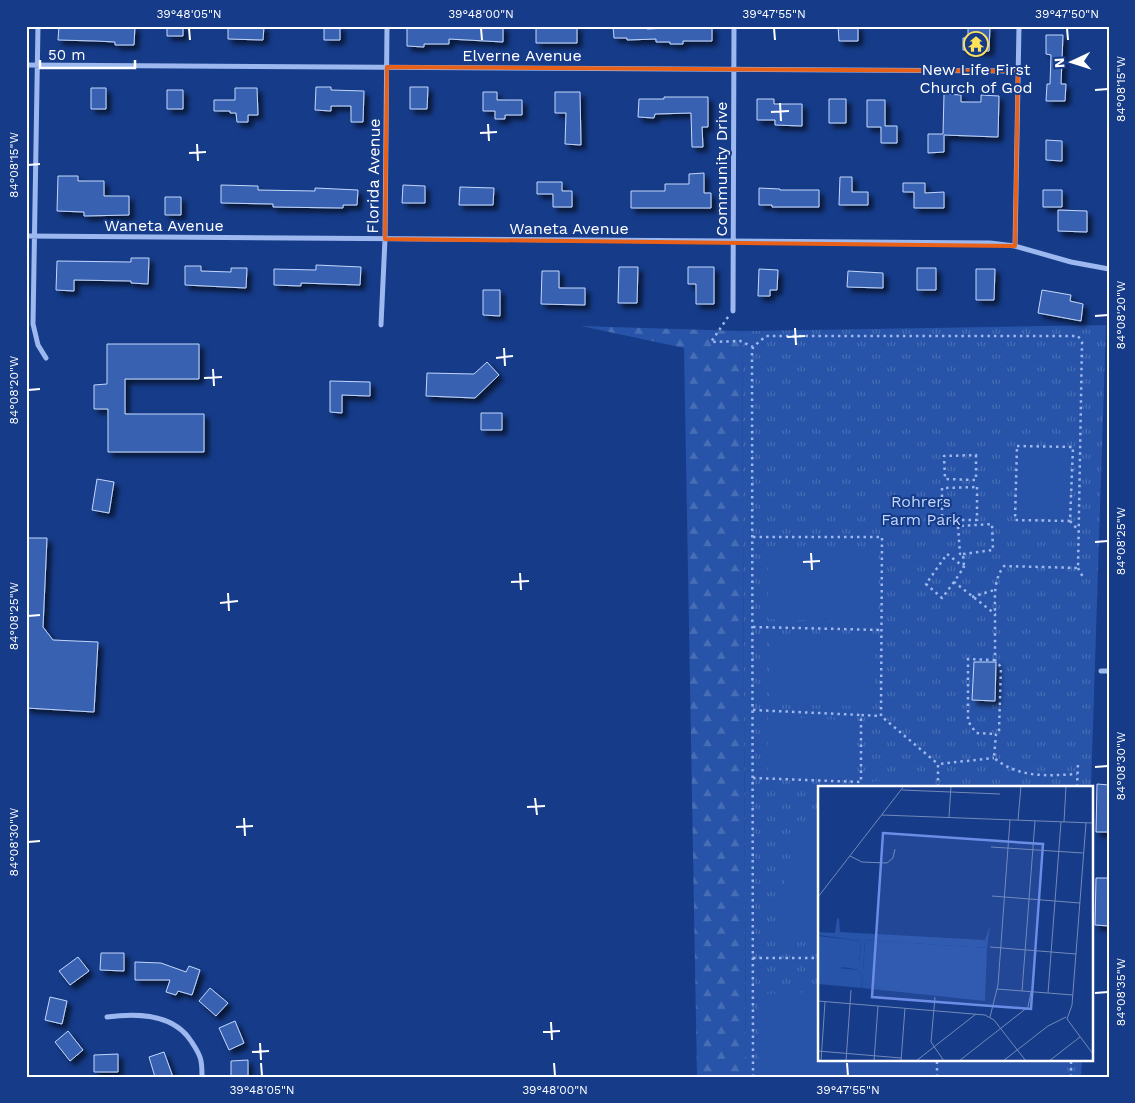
<svg xmlns="http://www.w3.org/2000/svg" width="1135" height="1103" font-family="'Work Sans',sans-serif">
	<style>
		.forest { fill: url(#forest-firs) }
		.park { fill: url(#park-tufts) }
		.pitch { fill: #2753a8 }
		.building { fill: #3962b1; stroke: #c2d6fb; filter: url(#shadow) }
		.lines { fill: none; stroke-linecap: round; stroke-linejoin: round }
		.path { stroke: #9cb8ef; stroke-width: 2.5; stroke-dasharray: 2.5 4; stroke-linecap: butt }
		.minor { stroke: #9cb8ef; stroke-width: 5 }
		.marked { fill: none; stroke: #e96118; stroke-width: 4; stroke-linejoin: round }
		.ticks { fill: none; stroke: #fff; stroke-width: 2 }
		.labels { text-anchor: middle; stroke-width: 4; stroke-linejoin: round; paint-order: stroke }
		.street-label { font-size: 16px; fill: #fff; stroke: #153b89 }
		.poi-label { font-size: 16px; fill: #fff; stroke: #153b89 }
		.park-label { font-size: 16px; fill: #c2d6fb; stroke: #153b89 }
		.inset-road { fill: none; stroke: #7389b8; stroke-width: 1 }
		.view { fill: #6c8ce6; fill-opacity: 0.15; stroke: #6c8ce6; stroke-width: 2.5 }
		.inset-edge { fill: none; stroke: #fff; stroke-width: 2.5 }
		.neatline { fill: none; stroke: #fff; stroke-width: 2 }
		.ticks-label { font-size: 12px; text-anchor: middle; fill: #fff }
	</style>
	<defs>
		<pattern id="forest-firs" width="22" height="20" patternUnits="userSpaceOnUse" patternTransform="scale(1.25)"><rect width="22" height="20" fill="#2753a8"/><path d="M5 1l3.5 6h-7zM16 11l3.5 6h-7z" fill="#476db5"/></pattern>
		<pattern id="park-tufts" width="24" height="20" patternUnits="userSpaceOnUse" patternTransform="scale(1.25)"><rect width="24" height="20" fill="#2753a8"/><path d="M3 7l-1-3M5 7V3M7 7l1-3M15 17l-1-3M17 17v-4M19 17l1-3" fill="none" stroke="#476db5"/></pattern>
		<filter id="shadow"><feDropShadow dx="4.5" dy="4.5" stdDeviation="2.5" flood-color="#0009"/></filter>
	</defs>
	<rect width="100%" height="100%" fill="#153b89"/>
	<path class="forest" d="M581 326 742 331 746 1077H697L684 348Z"/>
	<path class="park" d="M1106 325 1091 787H819V1059H1082L1081 1077H746L742 331Z"/>
	<path class="pitch" d="M1018 449 1070 450 1069 519 1017 518Z
		M768 549H878L877 622 768 619Z
		M769 634 875 636 874 706 769 704Z
		M768 716 857 721 856 774 768 771Z
		M935 774 934 787H858L863 783Z
		M819 820V936H774L793 842Z
		M819 992V1059H929L928 1077H759V994Z
		M945 1059H1059V1077H944Z"/>
	<path class="building" d="M59 26 118 28V26H135L134 45H115V42L96 41 58 40Z
		M167 26H183V36H167Z
		M228 26H264L263 40 228 39Z
		M324 26H340V40H324Z
		M407 26H503V42L449 39V44H424V47L407 46Z
		M536 26H577V43H536Z
		M613 26H647V29L668 28V26H712V41H683V44H670V42H656V39L627 40V38H614Z
		M838 26H858V41H839Z
		M968 26H990L989 51 963 50V38H968Z
		M1046 35H1063L1061 84H1066L1065 101H1046L1047 84H1050L1051 55 1046 54Z
		M316 87H331V90L364 91 363 122H351V106H331V111L315 110Z
		M410 87H428L427 109H410Z
		M91 88H106V109H91Z
		M235 88H257L258 115H248V122H237L236 113H230V111H214V100H235Z
		M167 90H183V109H167Z
		M483 92H497V100H522V115H505V119H495V111H483Z
		M555 92H580L581 145 565 144 566 113H555Z
		M944 94 961 95V102H981V95L999 96 998 137 944 135V152L928 153V134H943Z
		M664 97H708V127H702L703 147H692L691 113 655 114 654 118 638 117 639 99H664Z
		M757 99H774V104H802V126L775 125V120H757Z
		M829 99H846V123H829Z
		M867 100H885V126H897V143H881V127H867Z
		M1046 140 1062 141V161L1046 160Z
		M704 173V193H711V208H631V191H665V184H689V174Z
		M58 176H78V181H104V196H129V215L84 216V212L57 211Z
		M840 177H852V192H868V205H839Z
		M537 182H562V191H572V207H553V194H537Z
		M903 183H925V193L944 192V208H914V192H903Z
		M221 185 258 186V190L315 191V188L358 190 357 205H343V208L273 207V204L221 203Z
		M403 185 425 186V203H402Z
		M460 187 494 188 493 205H459Z
		M759 188 780 189V190H819V207H772V205H759Z
		M1043 190H1062V207H1043Z
		M165 197H181V215H165Z
		M1058 210 1087 211V232L1058 231Z
		M131 258H149L148 284 131 283V281L74 280V291L56 290 57 261 131 262Z
		M316 265 361 267 360 285 301 283V286L274 285V269L316 270Z
		M185 266H201V271L231 272V268H247L246 288 185 285Z
		M619 267H638L637 303H618Z
		M688 267H714V304H696V284H688Z
		M917 268H936V290H917Z
		M759 269 778 270 777 290H770V296H758Z
		M976 269H995L994 300H976Z
		M542 271H559V288H585V305L541 304Z
		M848 271 883 273V288L847 287Z
		M483 290H500V316L483 315Z
		M1042 290 1071 295 1070 301 1083 304 1081 321 1038 313Z
		M107 344H199V379H125V414H204V452H108V409H94V385L107 384Z
		M487 362 499 375 475 398 426 396 427 373 474 374Z
		M330 381 370 382V396L342 395V413L330 412Z
		M481 413H502V430H481Z
		M97 479 114 482 109 513 92 510Z
		M26 538H47L43 627 53 640 98 642 94 712 26 708Z
		M974 662H996L995 701 972 700Z
		M1097 784 1109 785V832H1096Z
		M1096 878H1109V926L1095 925Z
		M101 953H124V971L100 970Z
		M78 957 89 971 70 985 59 971Z
		M135 962 161 963 186 972 189 966 200 970 192 995 178 991 176 995 166 992 170 980H135Z
		M210 988 228 1003 216 1016 199 1001Z
		M50 997 67 1001 62 1024 45 1020Z
		M235 1021 244 1043 229 1050 219 1028Z
		M68 1031 83 1050 70 1061 55 1042Z
		M164 1052 173 1077H155L149 1057Z
		M118 1054V1072H94V1055Z
		M248 1060V1077H231V1061Z"/>
	<g class="lines">
		<path class="path" d="M728 317 711 342 740 341 753 347 766 336H1078L1082 342 1078 568 1004 566C993 580 995 598 995 614
			M1017 446 1073 447 1070 521 1015 520Z
			M976 455V480L945 479 944 456Z
			M977 487V520H942V488Z
			M1070 521 1079 531
			M753 537H882L881 716 938 764
			M963 554 993 550 992 524 958 526 960 554H963L964 567
			M1078 568 1084 579
			M954 582 942 598 926 584 947 554 964 567 954 582 995 614V660L1001 667 999 731 996 734 994 758C1019 778 1047 776 1077 774
			M972 597 994 590
			M753 627 882 630
			M995 660 968 659V721L976 733 996 734
			M753 710 861 715
			M753 778 861 782V715L881 716
			M938 787V764L994 758
			M1077 787 1078 763
			M753 958H819
			M753 1077 752 353 753 347
			M937 1077V1059
			M1071 1077V1059"/>
		<path class="minor" d="M38 26 33 324 38 345 46 358
			M26 65 1018 71
			M26 236 990 243 1015 246 1071 262 1109 269
			M1015 246 1019 26
			M733 311 734 26
			M381 325 385 239 387 26
			M1101 671H1109
			M107 1017C136 1013 173 1013 191 1041 195 1047 200 1054 201 1061 202 1066 202 1072 202 1077"/>
	</g>
	<path class="marked" d="M387 67 1018 71 1015 246 385 239Z"/>
	<path class="ticks" d="M189 28 190 40M481 28 482 40M774 28 775 40M1067 28 1068 40M1095 90 1108 89M780 103 781 121M771 112 789 111M488 124 489 141M480 133 497 132M197 144 198 161M189 153 206 152M28 165 40 164M1095 316 1108 315M795 328 796 345M787 337 805 336M504 348 505 366M496 358 513 356M213 369 214 386M204 378 222 377M28 390 40 389M1095 542 1108 541M811 553 812 570M803 562 820 561M520 573 521 590M511 582 529 581M228 593 229 611M220 603 238 601M28 616 40 615M1095 767 1108 766M535 798 537 815M527 807 545 806M244 818 245 836M236 827 253 826M28 842 40 841M1095 993 1108 992M551 1022 552 1040M543 1032 560 1031M260 1043 261 1060M252 1052 269 1051M261 1063 262 1076M554 1063 555 1076M847 1063 848 1076"/>
	<defs>
		<symbol id="temple-ring" viewBox="-11 -11 22 22"><circle r="9.5" fill="#153b89" stroke="#ffe25a" stroke-width="1.5"/><path d="M0-6L5-2H3V0L6.5 2.5H4V6H1.5V3h-3V6H-4V2.5H-6.5L-3 0V-2H-5Z" fill="#ffe25a"/></symbol>
	</defs>
	<g fill-rule="evenodd">
		<use href="#temple-ring" x="962" y="30" width="28" height="28"/>
	</g>
	<g class="labels">
		<g class="street-label">
			<text x="522" y="61">Elverne Avenue</text>
			<text transform="translate(721 169) rotate(-90)" y="6">Community Drive</text>
			<text transform="translate(373 176) rotate(-89)" y="6">Florida Avenue</text>
			<text x="164" y="231">Waneta Avenue</text>
			<text x="569" y="234">Waneta Avenue</text>
		</g>
		<g class="poi-label">
			<text x="976" y="75">New Life First<tspan x="976" dy="18">Church of God</tspan></text>
		</g>
		<g class="park-label">
			<text x="921" y="507">Rohrers<tspan x="921" dy="18">Farm Park</tspan></text>
		</g>
	</g>
	<g transform="translate(818 786)">
		<rect width="275" height="275" fill="#153b89"/>
		<path d="M1 150 43 155 41 180 21 182 41 184 44 202 0 198Z" fill="#2753a8"/>
		<path d="M21 132 22 146 167 154 172 139 169 162 47 154 44 202 41 184 20 180H41L43 155 0 149V146L17 147 19 133Z" fill="#2753a8"/>
		<path d="M47 154 169 162 167 215 44 202Z" fill="#2753a8"/>
		<path d="M56 157 73 158 72 183 48 181 50 161ZM81 161 95 164 103 175V186L80 182ZM113 170a7 7 0 1 1 14 0a7 7 0 1 1-14 0ZM125 171a7 7 0 1 1 14 0a7 7 0 1 1-14 0ZM48 183 77 186 76 202 47 200ZM84 195a9 9 0 1 1 18 0a9 9 0 1 1-18 0Z" fill="#2753a8"/>
		<path class="inset-road" d="M84 4 182 8M64 29 275 37M131 31 133 0M200 34 203 0M246 36 248 0M268 37 254 219 249 233 275 268M173 61 265 67M32 70 44 76 69 77 75 72 77 63M174 110 262 117M0 111 86 0M172 161 258 168M179 203 255 209M204 205 217 35M230 207 243 36M117 211 113 256 126 275M0 215 167 229 176 234 208 275M172 231 180 199 192 34M0 265 83 272M3 275 7 216M28 275 33 204M56 275 60 220M83 275 87 222M98 275 158 228M141 275 210 221 213 206M185 275 230 240 248 231M231 275 262 251"/>
		<path class="view" d="M65 47 225 58 213 223 54 211Z"/>
		<rect width="275" height="275" class="inset-edge"/>
	</g>
	<rect width="1135" height="1103" fill="none" stroke="#153b89" stroke-width="55"/>
	<g transform="translate(1072 62) rotate(266)" stroke="#153b89" stroke-width="4" paint-order="stroke">
	<path d="M0-4L9 19L0 12L-9 19Z" fill="#ffffff"/>
	<text y="-8" font-size="14" font-weight="bold" text-anchor="middle" fill="#ffffff">N</text>
	</g>
	<path d="M40 60v8h95v-8" fill="none" stroke="#ffffff" stroke-width="2.5"/>
	<text x="48" y="60" font-size="15" fill="#ffffff" stroke="#153b89" stroke-width="4" paint-order="stroke">50 m</text>
	<rect x="28" y="28" width="1080" height="1048" class="neatline"/>
	<g class="ticks-label">
		<text x="189" y="18">39°48'05"N</text>
		<text x="481" y="18">39°48'00"N</text>
		<text x="774" y="18">39°47'55"N</text>
		<text x="1067" y="18">39°47'50"N</text>
		<text transform="translate(1121 89) rotate(-90)" y="4">84°08'15"W</text>
		<text transform="translate(14 165) rotate(-90)" y="4">84°08'15"W</text>
		<text transform="translate(1121 315) rotate(-90)" y="4">84°08'20"W</text>
		<text transform="translate(14 390) rotate(-90)" y="4">84°08'20"W</text>
		<text transform="translate(1121 541) rotate(-90)" y="4">84°08'25"W</text>
		<text transform="translate(14 616) rotate(-90)" y="4">84°08'25"W</text>
		<text transform="translate(1121 766) rotate(-90)" y="4">84°08'30"W</text>
		<text transform="translate(14 842) rotate(-90)" y="4">84°08'30"W</text>
		<text transform="translate(1121 992) rotate(-90)" y="4">84°08'35"W</text>
		<text x="262" y="1094">39°48'05"N</text>
		<text x="555" y="1094">39°48'00"N</text>
		<text x="848" y="1094">39°47'55"N</text>
	</g>
</svg>
